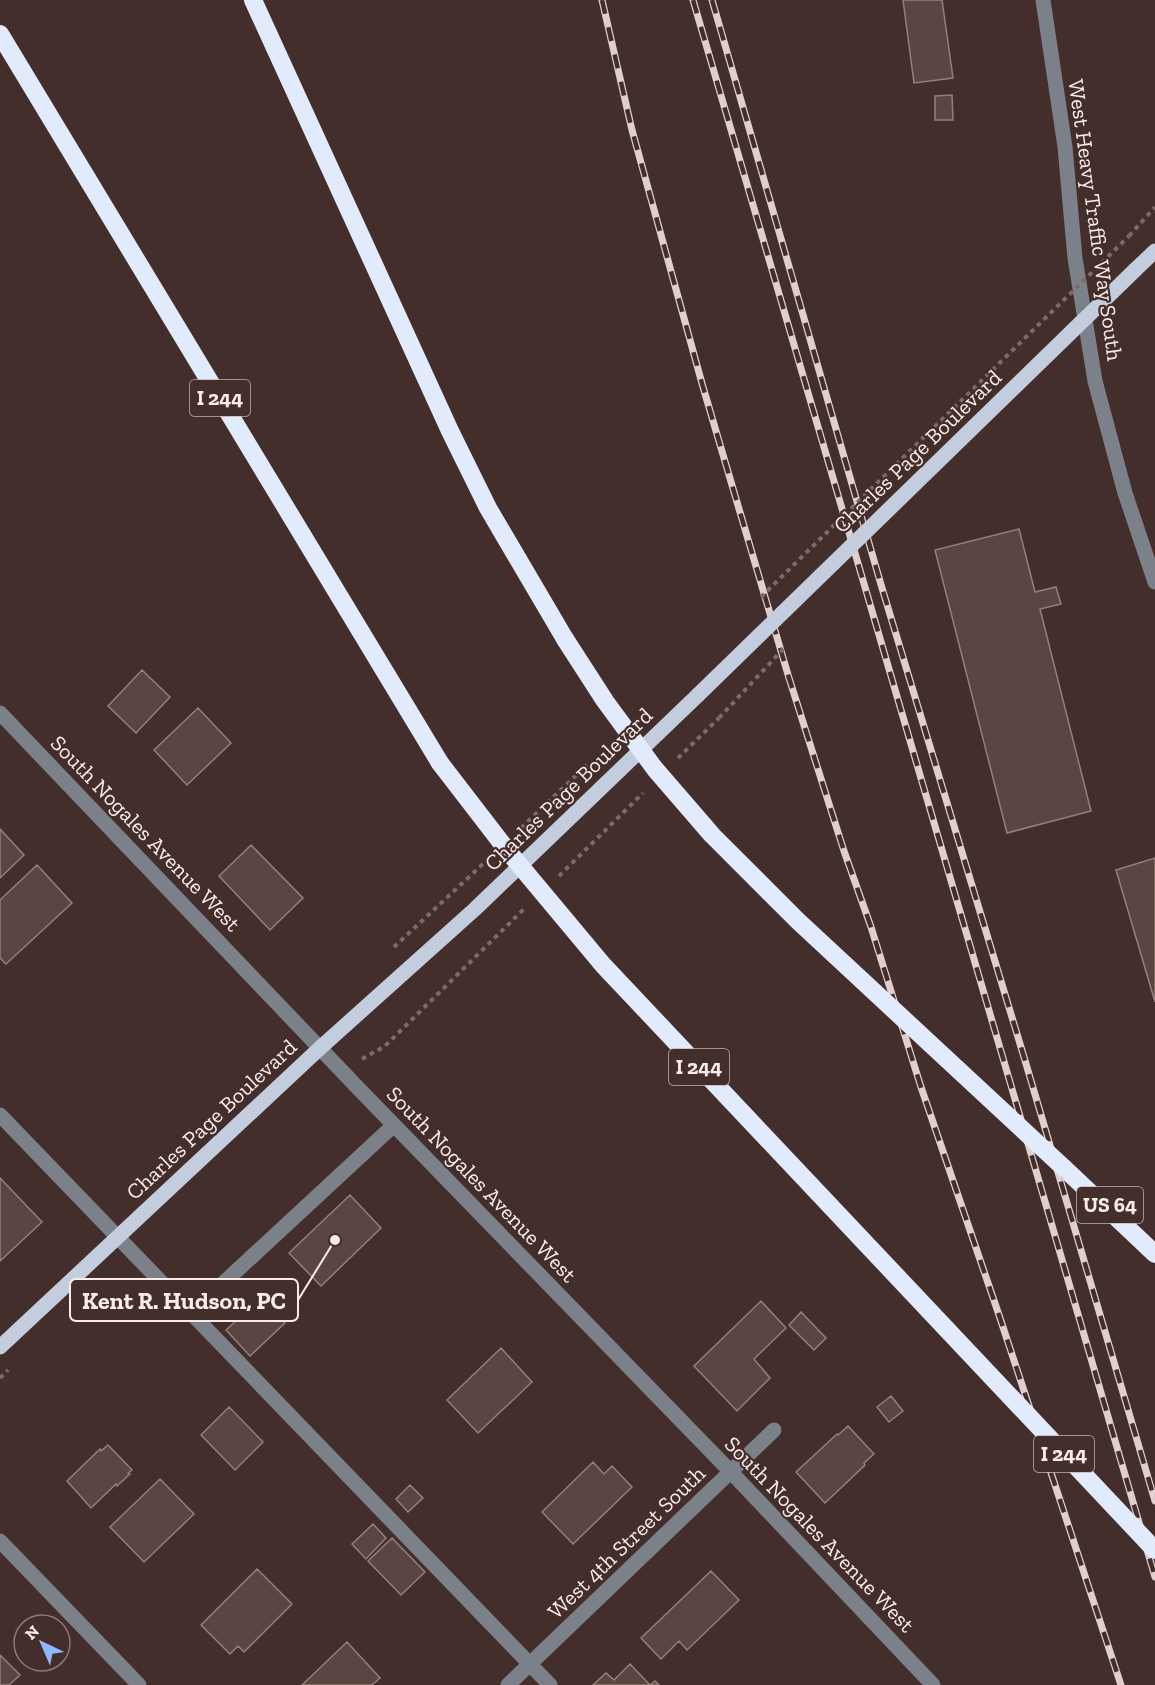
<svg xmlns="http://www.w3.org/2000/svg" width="1155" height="1685" font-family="'Zilla Slab',serif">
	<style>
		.building { fill: #5b4543; stroke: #967e7b; stroke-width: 1.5 }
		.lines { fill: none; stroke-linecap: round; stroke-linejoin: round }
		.path { stroke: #7d6b69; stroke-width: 4; stroke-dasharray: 4.5 4.5; stroke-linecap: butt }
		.minor { stroke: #7c8189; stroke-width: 15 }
		.major { stroke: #c3cdde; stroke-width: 15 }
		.highway { stroke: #e1ebfb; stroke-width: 18 }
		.rail-casing { stroke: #dfd0cf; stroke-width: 7 }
		.rail { stroke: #432e2c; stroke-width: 4.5; stroke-dasharray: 14; stroke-linecap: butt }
		.path-bridge { stroke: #7d6b69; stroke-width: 4; stroke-dasharray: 4.5 4.5; stroke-linecap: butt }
		.major-bridge { stroke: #c3cdde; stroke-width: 15 }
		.highway-bridge { stroke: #e1ebfb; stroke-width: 18 }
		.labels { text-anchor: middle; stroke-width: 4.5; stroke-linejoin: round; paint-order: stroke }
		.shield { fill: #432e2c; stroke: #c3b3b2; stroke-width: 1.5 }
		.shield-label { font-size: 21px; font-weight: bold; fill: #faeceb }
		.street-label { font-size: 22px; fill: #faeceb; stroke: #432e2c }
		.leader { fill: none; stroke: #faeceb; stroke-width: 2 }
		.callout-dot { fill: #faeceb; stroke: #432e2c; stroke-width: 2 }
		.callout { fill: #432e2c; stroke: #faeceb; stroke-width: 2 }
		.callout-label { font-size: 24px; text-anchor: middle; font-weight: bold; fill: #faeceb }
	</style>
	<rect width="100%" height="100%" fill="#432e2c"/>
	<path class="building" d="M903 0H942L953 78 914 83Z
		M952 95 953 120H935V96Z
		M1019 529 1035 592 1056 587 1061 604 1040 609 1091 811 1007 833 935 550Z
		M142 670 170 697 136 733 108 706Z
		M198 708 231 743 187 785 154 750Z
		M0 829 24 855 0 878Z
		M251 845 303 898 270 930 219 876Z
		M1155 858V1002L1116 870Z
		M37 865 72 903 6 964 0 958V900Z
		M0 1178 42 1222 0 1261Z
		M350 1195 381 1228 321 1286 289 1253Z
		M261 1298 285 1323 250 1356 226 1330Z
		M761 1301 786 1328 754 1359 770 1378 737 1411 694 1366Z
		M801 1312 826 1338 814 1350 789 1325Z
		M501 1348 532 1382 478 1433 447 1400Z
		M891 1396 903 1411 889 1422 877 1407Z
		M229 1407 263 1442 235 1470 201 1435Z
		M848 1426 874 1454 864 1463 865 1465 825 1503 796 1472 837 1434 838 1435Z
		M108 1445 132 1470 128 1473 130 1474 117 1486 116 1484 91 1508 67 1481 100 1449 101 1451Z
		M593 1462 604 1474 612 1466 632 1487 573 1544 542 1512Z
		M160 1479 194 1514 144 1562 110 1527Z
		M410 1485 423 1498 408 1512 396 1499Z
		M373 1524 386 1538 366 1559 352 1544Z
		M392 1538 425 1572 401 1595 368 1561Z
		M257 1569 292 1604 244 1652 238 1646 230 1654 201 1625Z
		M711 1571 739 1600 687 1650 679 1641 661 1659 641 1638Z
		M347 1642 380 1678 372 1685H302Z
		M0 1655 20 1675 9 1685H0Z
		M630 1664 650 1685 655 1681 659 1685H593L606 1673 614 1680Z"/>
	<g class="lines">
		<path class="path" d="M1129 236 1155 207
			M678 758 719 718
			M521 828 587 765
			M559 876 643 793
			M394 947 485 862
			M362 1059 385 1046 525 908
			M0 1378 8 1370"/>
		<path class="minor" d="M1043 0 1065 147 1075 258 1095 381 1125 493 1155 582
			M0 713 358 1088 731 1472 933 1685
			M0 1115 550 1685
			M191 1313 394 1125
			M0 1541 139 1685
			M508 1685 774 1430"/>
		<path class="major" d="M1135 270 1155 251
			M0 1347 320 1048 475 909 698 695"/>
		<path class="highway" d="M253 0 450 431 488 508 565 639
			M0 34 440 763
			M1064 1168 1155 1254"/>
		<defs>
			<path id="rail" d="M602 0 632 130 703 387 789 678 844 851 871 927 921 1087 1000 1318 1121 1685
				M693 0 1155 1577
				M712 0 882 588 1024 1057 1155 1501"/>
		</defs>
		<use href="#rail" class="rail-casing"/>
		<use href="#rail" class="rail"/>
		<path class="path-bridge" d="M761 597 1129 236
			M719 718 786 646"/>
		<path class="major-bridge" d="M698 695 1135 270"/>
		<path class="highway-bridge" d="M565 639 605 701 655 769 712 835 798 921 1064 1168
			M440 763 507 850 603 965 1155 1550"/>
	</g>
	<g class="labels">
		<g class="shield">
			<rect x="190" y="380" width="60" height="36" rx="4.5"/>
			<rect x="669" y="1049" width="60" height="36" rx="4.5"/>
			<rect x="1077" y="1187" width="66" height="36" rx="4.5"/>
			<rect x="1034" y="1436" width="60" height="36" rx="4.5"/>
		</g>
		<g class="shield-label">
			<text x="220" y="405">I 244</text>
			<text x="699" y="1074">I 244</text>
			<text x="1110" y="1212">US 64</text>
			<text x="1064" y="1461">I 244</text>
		</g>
		<g class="street-label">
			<text transform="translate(1096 220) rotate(82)" y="8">West Heavy Traffic Way South</text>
			<text transform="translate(917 451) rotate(-44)" y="8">Charles Page Boulevard</text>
			<text transform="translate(568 789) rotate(-44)" y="8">Charles Page Boulevard</text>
			<text transform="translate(146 833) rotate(46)" y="8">South Nogales Avenue West</text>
			<text transform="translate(211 1119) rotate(-43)" y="8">Charles Page Boulevard</text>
			<text transform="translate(482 1184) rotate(46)" y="8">South Nogales Avenue West</text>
			<text transform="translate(820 1534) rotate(46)" y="8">South Nogales Avenue West</text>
			<text transform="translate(626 1542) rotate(-44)" y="8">West 4th Street South</text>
		</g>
	</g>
	<path class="leader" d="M335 1240L298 1300"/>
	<circle class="callout-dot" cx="335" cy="1240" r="6"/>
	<rect class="callout" x="70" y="1279" width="228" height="42" rx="6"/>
	<g class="callout-label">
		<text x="184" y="1309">Kent R. Hudson, PC</text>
	</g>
	<g transform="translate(42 1643) rotate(316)"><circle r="28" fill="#432e2c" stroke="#8c7a78" stroke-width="1.5"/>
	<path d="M0-4.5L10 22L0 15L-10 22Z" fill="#90b8fd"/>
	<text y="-9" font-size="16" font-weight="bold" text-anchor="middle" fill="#faeceb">N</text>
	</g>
</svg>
